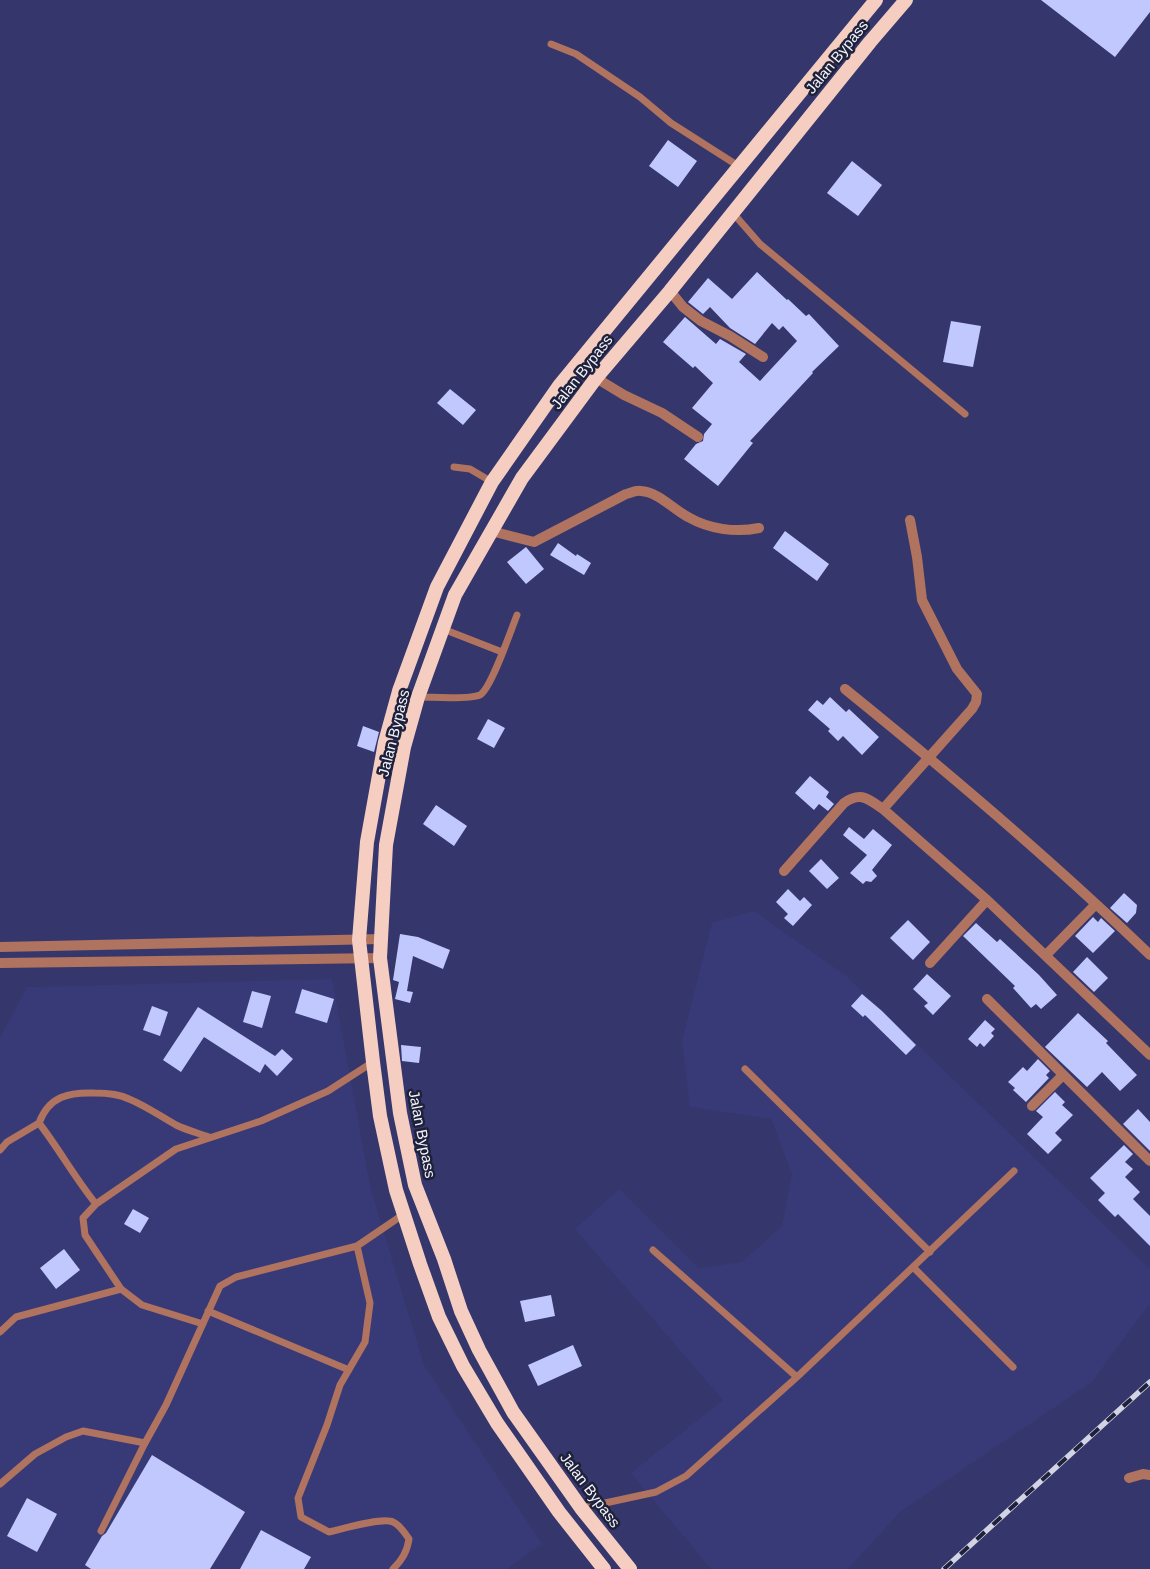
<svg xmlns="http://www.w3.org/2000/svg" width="1150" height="1569" font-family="Arial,sans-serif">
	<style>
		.built { fill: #383a78 }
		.building { fill: #c1c8fd }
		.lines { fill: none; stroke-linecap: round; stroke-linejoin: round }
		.service { stroke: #af735f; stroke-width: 7 }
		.minor { stroke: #af735f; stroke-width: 10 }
		.trunk { stroke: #f6cec1; stroke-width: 14 }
		.rail-casing { stroke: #d3d4e3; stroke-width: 5.5 }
		.rail { stroke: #1f213a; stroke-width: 4; stroke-dasharray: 11; stroke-linecap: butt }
		.labels { text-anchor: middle; stroke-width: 5; stroke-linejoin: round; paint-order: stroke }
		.street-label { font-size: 15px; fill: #f3f4fb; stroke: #1f213a }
	</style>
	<rect width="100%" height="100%" fill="#34366c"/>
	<path class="built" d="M754 911 845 975 1150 1269V1303L1092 1382 900 1512 848 1569H711L631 1473 723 1400 575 1229 619 1189 698 1268 742 1262 782 1226 792 1174 771 1119 690 1107 682 1041 712 923Z
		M332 979 371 1190 424 1365 542 1544 507 1569H0V1038L27 987Z"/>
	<path class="building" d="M1041 0H1150V12L1115 57Z
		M668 140 697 161 678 187 649 166Z
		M852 161 882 185 858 216 827 193Z
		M757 272 787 300 788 299 806 316 809 314 839 346 812 372 813 373 750 441 753 443 718 486 684 459 696 444 703 441 704 434 712 424 692 408 713 383 695 366 693 368 663 342 685 317 716 344 720 339 746 354 739 362 760 381 797 341 783 326 779 330 772 323 755 344 730 328 710 307 703 314 688 302 708 278 732 299Z
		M951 321 981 326 973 367 943 362Z
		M450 389 476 410 463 425 437 403Z
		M785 531 829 564 817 581 773 548Z
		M558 543 576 556 577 554 591 563 584 575 550 555Z
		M526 547 544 569 526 584 507 562Z
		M830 697 846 712 849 709 879 737 862 755 843 736 838 741 828 731 830 729 808 710 817 700 823 705Z
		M488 719 505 728 494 748 477 739Z
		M363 726 379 732 374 752 357 746Z
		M810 776 829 792 826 797 834 804 828 811 819 804 814 810 795 793Z
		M436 805 467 826 454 846 423 824Z
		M849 827 864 839 873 829 892 845 872 870 877 876 871 882 866 881 863 884 850 873 867 855 843 835Z
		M821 859 839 878 827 889 809 871Z
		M788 889 800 901 804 897 812 905 793 926 784 918 788 914 776 902Z
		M1124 893 1137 905 1136 913 1127 923 1110 908Z
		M1093 917 1098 922 1101 918 1115 931 1093 953 1075 936Z
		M908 920 930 942 913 960 890 938Z
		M976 923 997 942 1000 939 1039 975 1057 995 1041 1009 1036 1004 1031 1008 1013 988 1015 986 963 936Z
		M400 934 418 937 450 950 443 969 413 956 407 991 413 992 410 1003 395 999 399 982 393 980Z
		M1087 957 1108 978 1094 992 1073 972Z
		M927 974 951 996 933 1015 924 1006 928 1003 913 989Z
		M302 989 334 999 327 1023 295 1013Z
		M252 991 271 996 262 1028 243 1022Z
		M862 994 882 1011 916 1045 906 1055 865 1015 863 1017 851 1006Z
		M152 1006 168 1012 160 1036 143 1030Z
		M198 1007 275 1056 282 1049 293 1059 277 1076 265 1064 260 1073 204 1037 181 1072 163 1060Z
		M1078 1013 1108 1041 1106 1043 1137 1075 1120 1091 1102 1072 1087 1087 1045 1047Z
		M985 1020 995 1029 991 1033 994 1036 984 1047 980 1043 977 1047 968 1039Z
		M401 1045 421 1047 419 1063 402 1061Z
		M1038 1059 1050 1071 1046 1075 1049 1078 1026 1102 1013 1090 1015 1088 1008 1082 1023 1067 1027 1071Z
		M1055 1092 1065 1102 1062 1105 1073 1115 1055 1133 1062 1140 1048 1154 1027 1134 1043 1117 1036 1111Z
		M1138 1109 1150 1122V1151L1123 1124Z
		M1124 1145 1133 1154 1125 1162 1133 1169 1125 1177 1140 1192 1133 1199 1150 1216V1246L1118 1214 1115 1217 1098 1200 1105 1193 1090 1178Z
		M133 1209 149 1218 140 1233 124 1224Z
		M64 1249 80 1270 56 1289 40 1268Z
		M551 1295 555 1316 525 1322 520 1301Z
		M573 1345 582 1366 538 1386 528 1365Z
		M152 1455 245 1512 210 1569H91L85 1565 102 1536 106 1533Z
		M27 1498 57 1514 37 1552 7 1536Z
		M261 1530 311 1557 304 1569H240Z"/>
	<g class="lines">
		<path class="service" d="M551 44 576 54 640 97 671 123 740 167
			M733 213 760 244 965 414
			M454 467 470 469 492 482
			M443 629 502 652
			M418 697C433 697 468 700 480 695 491 689 511 630 517 615
			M745 1069 930 1252
			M39 1123C49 1096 69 1092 95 1093 106 1093 119 1094 129 1099 146 1106 160 1116 176 1125 186 1130 198 1133 209 1137
			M0 1150 7 1142 39 1123C59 1149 75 1178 96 1204
			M357 1246 370 1303 365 1342 340 1385 327 1425 298 1498 301 1517 329 1532C342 1529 383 1517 393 1522 400 1525 405 1533 409 1539 407 1552 402 1560 393 1569
			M653 1250 797 1377
			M914 1268 1013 1367
			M208 1311 349 1370
			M203 1324 142 1305 121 1289 85 1235 83 1218 96 1204 176 1149 261 1121 328 1091 373 1062
			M0 1332 16 1317 121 1289
			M0 1484 35 1454 66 1437 83 1431 145 1443 166 1405 220 1286 236 1277 357 1246 404 1214
			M582 1508 656 1492 686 1476 797 1377 1014 1171
			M101 1531 145 1443"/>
		<path class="minor" d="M670 291 683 307 701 321 730 336 763 357
			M596 378 624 395 662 413 698 437
			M910 520 917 557 922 600 957 669 977 694 976 702 972 709 883 809 987 900 1150 1055
			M491 531 534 542 626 494C630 493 636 490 641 491 658 492 673 509 688 517 709 529 735 533 759 528
			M845 689C950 774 1053 861 1150 955
			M784 871 844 803C861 791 868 799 883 809
			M0 947 381 939
			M1046 955 1096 904
			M0 963 380 958
			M930 963 987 900
			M987 999 1150 1161
			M1032 1106 1063 1075
			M1129 1478 1143 1474 1150 1475"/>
		<path class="trunk" d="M604 1569 559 1512 497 1423 463 1366 439 1317 420 1264 396 1190 380 1116 373 1062 359 940 367 842 385 742 399 691 437 587 492 482 559 386 876 0
			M630 1569 581 1508 513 1412 479 1350 461 1311 444 1259 415 1185 400 1113 380 958 386 845 404 747 418 697 455 595 522 478 596 378 670 291 870 42 906 0"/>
		<defs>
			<path id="rail" d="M944 1569 1150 1382"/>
		</defs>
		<use href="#rail" class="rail-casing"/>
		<use href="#rail" class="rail"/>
	</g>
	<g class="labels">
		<g class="street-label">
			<text transform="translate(837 57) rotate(-51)" y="5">Jalan Bypass</text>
			<text transform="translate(582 372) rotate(-52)" y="5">Jalan Bypass</text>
			<text transform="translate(394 733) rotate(-76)" y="5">Jalan Bypass</text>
			<text transform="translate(422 1134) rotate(79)" y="5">Jalan Bypass</text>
			<text transform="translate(590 1490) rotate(53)" y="5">Jalan Bypass</text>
		</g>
	</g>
</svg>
